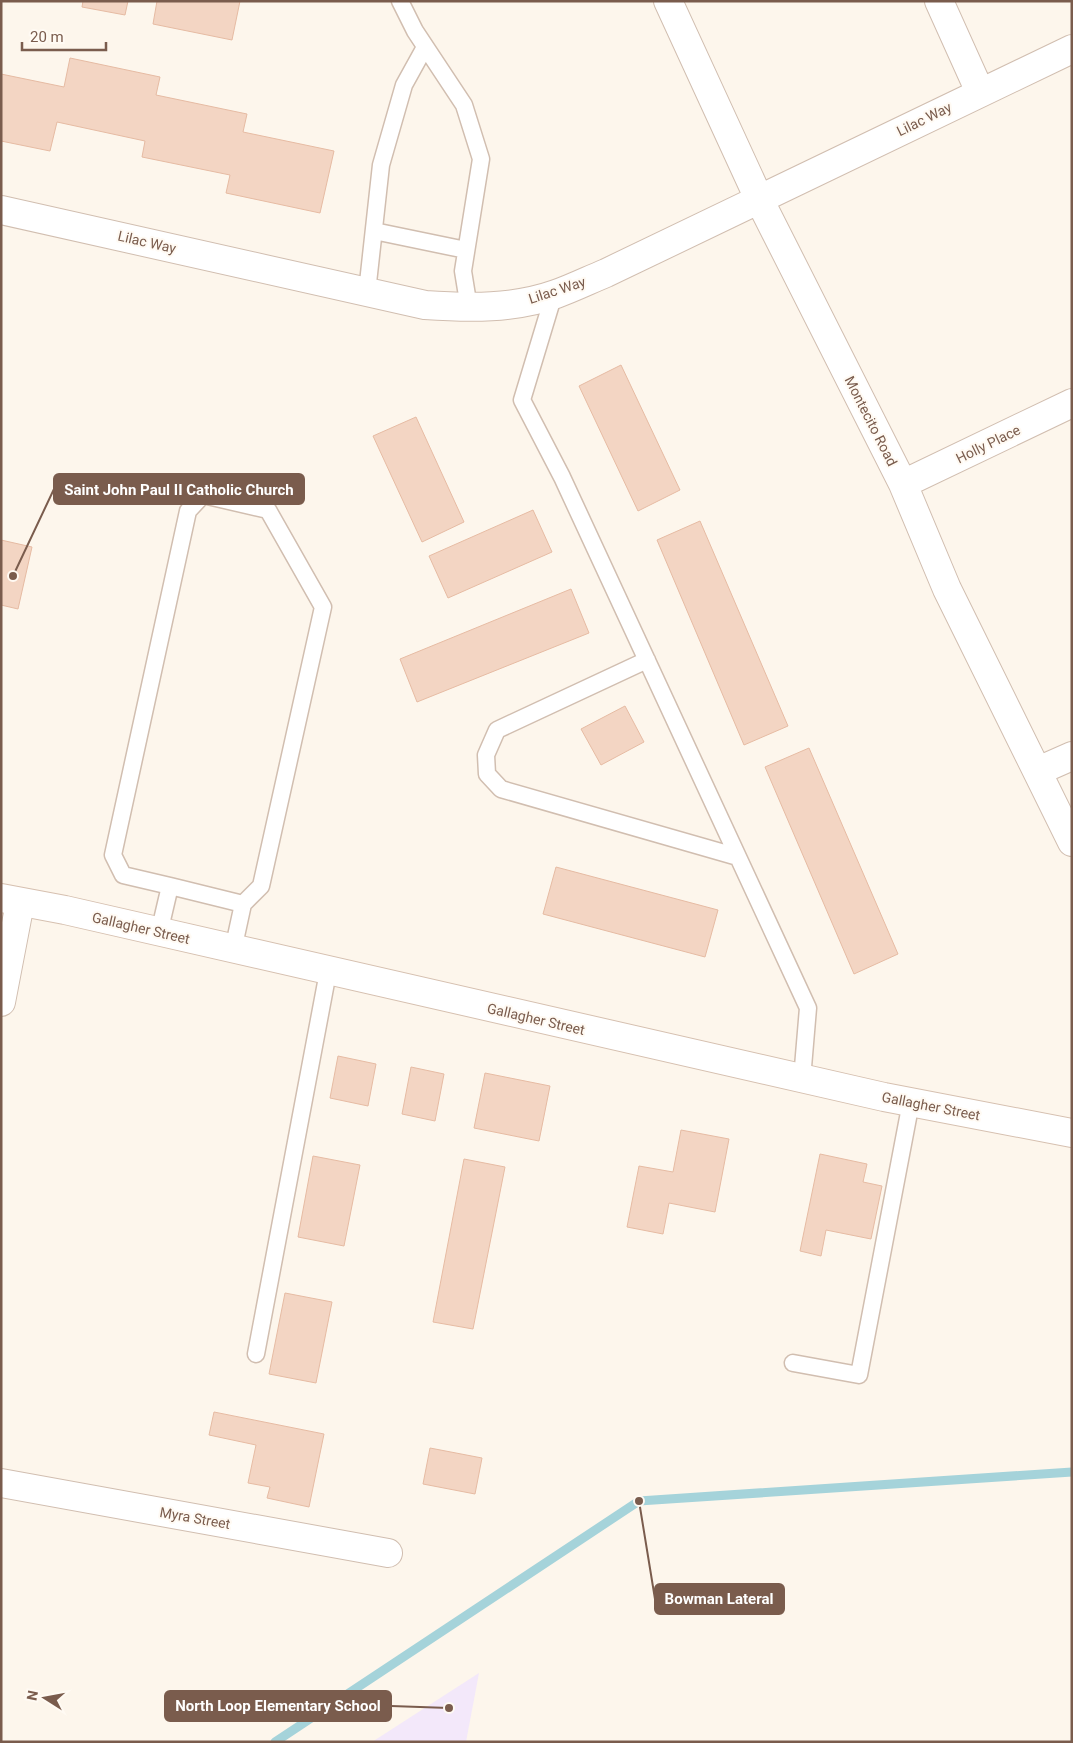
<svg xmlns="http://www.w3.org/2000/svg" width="1073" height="1743" font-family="Roboto,sans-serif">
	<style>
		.education { fill: #f3e8fa }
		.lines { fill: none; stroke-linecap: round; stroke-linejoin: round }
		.stream { stroke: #a5d3da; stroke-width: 9 }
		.building { fill: #f3d5c3; stroke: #e6bba3 }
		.lane-casing { stroke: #d1beb0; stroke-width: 19 }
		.street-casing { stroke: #d1beb0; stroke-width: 30 }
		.secondary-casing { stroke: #d6c0b0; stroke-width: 30 }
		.lane { stroke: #fff; stroke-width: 16 }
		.street { stroke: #fff; stroke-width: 28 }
		.secondary { stroke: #fff; stroke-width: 28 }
		.labels { text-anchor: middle; stroke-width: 4; stroke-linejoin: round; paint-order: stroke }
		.street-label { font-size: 14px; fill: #7a5c4d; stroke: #fffaf3 }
		.leader { fill: none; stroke: #7a5c4d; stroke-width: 2 }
		.callout-dot { fill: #7a5c4d; stroke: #fffaf3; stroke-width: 2 }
		.callout { fill: #7a5c4d; stroke: #7a5c4d; stroke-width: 2 }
		.callout-label { font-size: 15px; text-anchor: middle; font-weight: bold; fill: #fff }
	</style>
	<rect width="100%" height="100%" fill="#fdf6ec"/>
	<path class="education" d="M479 1673 466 1742H372Z"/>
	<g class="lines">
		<path class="stream" d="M275 1742 639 1501 1072 1472"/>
	</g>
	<path class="building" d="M83 1H128L125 15 82 7Z
		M157 1H240L232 40 153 24Z
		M70 58 160 77 156 95 247 114 243 132 334 151 320 213 226 193 230 175 142 157 145 141 57 122 50 151 1 141V74L64 87Z
		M621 365 680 490 638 511 579 386Z
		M416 417 464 522 422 542 373 436Z
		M533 510 552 552 448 598 429 556Z
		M700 521 788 726 744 745 657 540Z
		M1 540 32 547 18 609 1 605Z
		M571 589 589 633 417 702 400 659Z
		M625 706 644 742 601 765 581 729Z
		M809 748 898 954 854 974 765 767Z
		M556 867 718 910 705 957 543 914Z
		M338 1056 376 1064 368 1106 330 1098Z
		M411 1067 444 1074 435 1121 402 1114Z
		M485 1073 550 1086 539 1141 474 1128Z
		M681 1130 729 1139 715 1212 669 1203 663 1234 627 1227 639 1166 673 1172Z
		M820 1154 867 1164 863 1182 882 1186 871 1239 826 1230 821 1256 800 1251Z
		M313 1156 360 1165 344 1246 298 1237Z
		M464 1159 505 1167 473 1329 433 1322Z
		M285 1293 332 1302 316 1383 269 1374Z
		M214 1412 324 1434 309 1507 267 1498 270 1487 248 1483 256 1445 209 1435Z
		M430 1448 482 1458 475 1494 423 1484Z"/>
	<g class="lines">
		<defs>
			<path id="lane" d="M400 1 415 31 464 105 481 159 463 271 469 308
				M374 231 466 250
				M367 292 381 165 404 85 425 47
				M554 294 522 400 562 477 808 1008 802 1079
				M647 660 497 730 486 755 487 774 501 789 738 857
				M170 886 123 875 113 855 188 511 203 495 268 510 323 607 261 886 243 904
				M159 933 170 886 243 904 233 950
				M256 1354 328 972
				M793 1363 859 1375 911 1102"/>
			<path id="street" d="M668 1 759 199 903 484 947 589 1072 842
				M939 1 980 92
				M1 210 425 305C469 308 514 309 556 294 573 288 589 280 606 273L1072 49
				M903 484 1072 403
				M1038 771 1072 756
				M1 1002 20 903
				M1 1483 388 1553"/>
			<path id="secondary" d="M1 898 65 910 884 1097 1072 1133"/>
		</defs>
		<use href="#lane" class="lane-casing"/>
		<use href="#street" class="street-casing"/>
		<use href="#secondary" class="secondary-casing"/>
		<use href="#lane" class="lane"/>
		<use href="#street" class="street"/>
		<use href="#secondary" class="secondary"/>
	</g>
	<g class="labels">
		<g class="street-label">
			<text transform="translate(924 119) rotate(-26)" y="5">Lilac Way</text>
			<text transform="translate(147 242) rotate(13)" y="5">Lilac Way</text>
			<text transform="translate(557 290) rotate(-18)" y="5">Lilac Way</text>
			<text transform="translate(871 421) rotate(63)" y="5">Montecito Road</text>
			<text transform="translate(988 444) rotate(-26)" y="5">Holly Place</text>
			<text transform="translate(141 928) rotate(13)" y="5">Gallagher Street</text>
			<text transform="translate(536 1019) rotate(13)" y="5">Gallagher Street</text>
			<text transform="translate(931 1106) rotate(11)" y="5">Gallagher Street</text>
			<text transform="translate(195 1518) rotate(10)" y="5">Myra Street</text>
		</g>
	</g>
	<path class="leader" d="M13 576L54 489M639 1501L655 1599M449 1708L391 1706"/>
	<g class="callout-dot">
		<circle cx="13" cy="576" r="5"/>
		<circle cx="639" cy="1501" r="5"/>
		<circle cx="449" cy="1708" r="5"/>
	</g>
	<g class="callout">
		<rect x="54" y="474" width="250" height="30" rx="5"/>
		<rect x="655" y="1584" width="129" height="30" rx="5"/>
		<rect x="165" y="1691" width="226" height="30" rx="5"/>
	</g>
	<g class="callout-label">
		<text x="179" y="495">Saint John Paul II Catholic Church</text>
		<text x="719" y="1604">Bowman Lateral</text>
		<text x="278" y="1711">North Loop Elementary School</text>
	</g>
	<rect width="1073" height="1743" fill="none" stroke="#7a5c4d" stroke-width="5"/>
	<g transform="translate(45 1698) rotate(281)" stroke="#fffaf3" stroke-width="4" paint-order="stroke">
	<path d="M0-4L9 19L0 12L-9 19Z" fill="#7a5c4d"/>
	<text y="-8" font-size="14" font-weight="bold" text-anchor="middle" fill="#7a5c4d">N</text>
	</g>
	<path d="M22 42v8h84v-8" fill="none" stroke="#7a5c4d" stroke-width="2.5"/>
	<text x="30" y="42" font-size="15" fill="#7a5c4d" stroke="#fffaf3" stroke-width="4" paint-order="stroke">20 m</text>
</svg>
